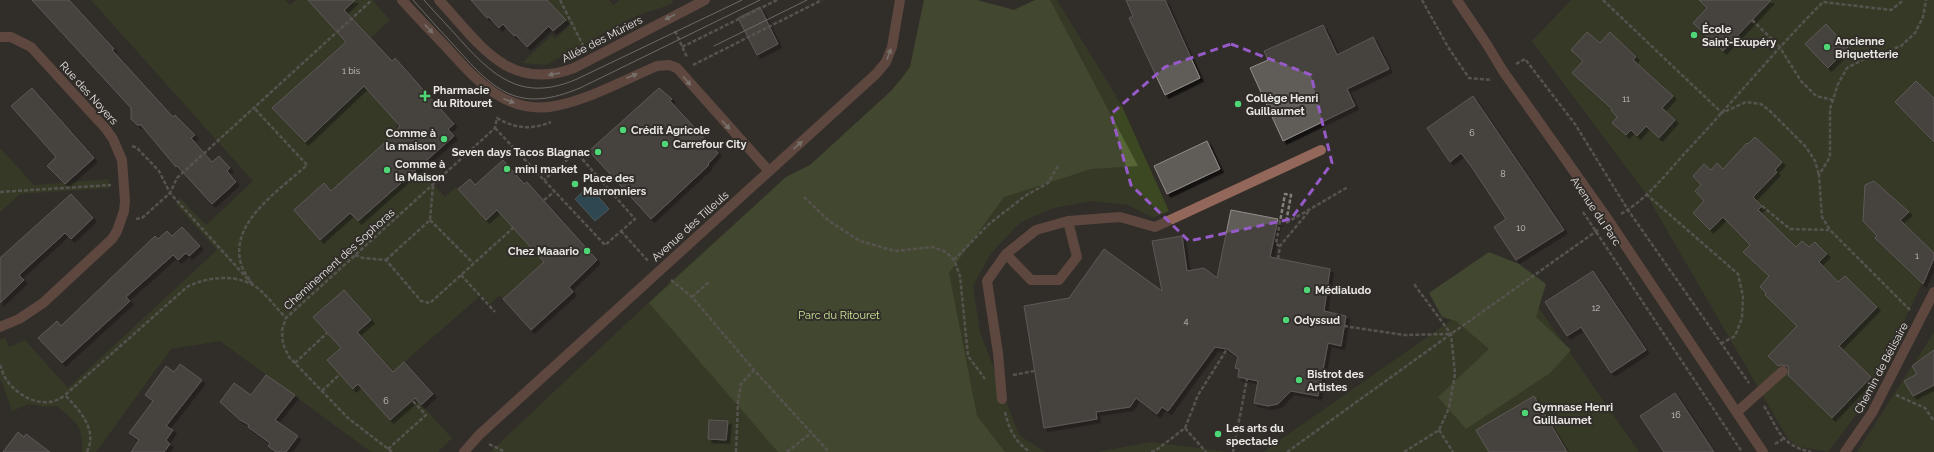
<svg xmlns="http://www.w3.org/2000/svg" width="1934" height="452" font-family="Raleway,sans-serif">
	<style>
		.green { fill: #3b4821 }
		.forest { fill: #576636 }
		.water { fill: #2c6781; stroke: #658d9f }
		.building { fill: #615b59; stroke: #948d8b; filter: url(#shadow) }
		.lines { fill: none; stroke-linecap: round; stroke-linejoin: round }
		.path { stroke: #83807c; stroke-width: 2.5; stroke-dasharray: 4 2; stroke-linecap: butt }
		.minor { stroke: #93675a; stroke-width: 10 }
		.tram { stroke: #b7b4b1; stroke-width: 1 }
		.oneway { fill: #cfc1bb }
		.marked { fill: none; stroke: #965bc8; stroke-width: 3; stroke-dasharray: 8 5; stroke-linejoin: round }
		.poi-dot { fill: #4ed676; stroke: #312d29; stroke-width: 1.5 }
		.labels { text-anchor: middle; stroke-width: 4; stroke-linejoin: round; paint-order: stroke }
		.number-label { font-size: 9px; fill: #c7c4c1 }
		.poi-label { font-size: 11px; font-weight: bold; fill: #e9e7e4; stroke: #312d29; text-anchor: start }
		.street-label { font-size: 11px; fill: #e9e7e4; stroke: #312d29 }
		.park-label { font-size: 11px; fill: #cce79a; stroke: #312d29 }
	</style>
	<defs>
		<filter id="shadow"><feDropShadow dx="3.5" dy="3.5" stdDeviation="0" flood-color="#0009"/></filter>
	</defs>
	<rect width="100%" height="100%" fill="#312d29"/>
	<path class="green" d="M91 0H285L290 5 296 0H308L329 23 355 0H372L390 20 371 38 361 28 272 109 305 142 364 86 397 122 396 132 391 137 331 191 323 183 294 210 321 239 350 213 358 221 418 167 445 197 456 187 486 220 497 210 544 262 503 299 500 295 490 304 481 295 393 372 357 332 371 320 344 290 314 317 341 348 327 360 353 389 358 384 415 398 452 438 438 452H371L220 341 171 349 96 452H82C83 424 77 424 57 406L46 407 29 404 12 411 0 378V340L5 337 9 347 25 340 68 388 217 250 176 204 180 198 206 225 253 181Z
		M547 0H609L613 5 620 0H672L673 3 661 8 641 14 624 22 546 65 522 63 552 35 555 39 570 25Z
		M924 0H977L1014 10 1035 0H1057L1121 104 1169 211 1153 218 1128 205 1092 201 1053 208 1020 223 991 253 973 286 980 332 1019 435 1045 452H490L681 272 786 177 810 165 891 91 910 67Z
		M1571 0H1934V258L1865 403 1828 452 1796 446 1788 439 1646 194 1532 41Z
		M0 148 34 185 109 179V188L20 194 0 212Z
		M1516 275 1639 452H1263Z
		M1934 332V452H1857Z
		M1152 442 1228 452H1097Z"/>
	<path class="forest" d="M924 0H977L1014 10 1035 0H1050L1138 166 1091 169 1004 197 949 273 977 416 1005 452H778L649 303 786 177 810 165 891 91 902 78 910 67Z
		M1489 252 1519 264 1546 284 1536 317 1571 350 1550 373 1466 429 1438 397 1489 349 1456 321 1442 317 1429 293Z"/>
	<path class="water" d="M589 186 609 209 595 221 575 199Z"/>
	<path class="building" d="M32 0H69L114 49 112 50 173 117 175 115 195 135 191 138 212 162 219 156 230 168 227 171 236 182 212 204 177 166 176 167 141 125H137L131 119V108Z
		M308 0H355L344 10 392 61 395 58 454 124 448 129 454 136 358 221 350 213 320 240 294 210 324 183 331 191 391 137 400 126 364 86 305 142 272 108 346 42Z
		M471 0H547L566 20 553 31 549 26 527 47 516 35 514 36 503 24 499 28 489 17 487 18Z
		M1126 0H1165L1200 78 1165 95 1129 18 1133 16Z
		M1699 0H1771L1723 51 1693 23 1707 8Z
		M760 7 778 44 757 55 738 18Z
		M1826 24 1848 48 1828 68 1805 44Z
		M1323 25 1337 55 1373 37 1389 69 1347 89 1355 106 1283 141 1250 68 1268 60 1264 51Z
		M1587 32 1600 43 1610 32 1636 57 1633 60 1673 96 1662 108 1675 120 1659 138 1646 126 1637 136 1631 130 1626 135 1612 123 1617 117 1611 110 1612 109 1572 73 1583 61 1571 50Z
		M1916 81 1934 98V142L1895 102Z
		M32 88 94 158 65 184 47 166 56 157 11 106Z
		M659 88 672 99 670 101 718 153 708 164 709 165 651 219 589 151Z
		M1473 96 1564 230 1516 260 1494 227 1506 219 1471 166 1461 153 1450 162 1427 128Z
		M1755 137 1782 162 1775 170 1777 172 1753 197 1762 206 1758 210 1796 247 1802 241 1809 247 1815 242 1827 254 1819 262 1838 282 1845 276 1877 307 1839 346 1871 377 1832 418 1788 375 1789 370 1788 366 1782 365 1778 366 1768 356 1797 326 1765 295 1766 293 1760 287 1769 276 1743 252 1750 245 1723 217 1710 230 1693 213 1704 201 1695 191 1701 185 1693 176 1704 164 1711 170 1717 163 1723 169 1747 143 1748 144Z
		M1207 141 1220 169 1167 194 1154 166Z
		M503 160 524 184 527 182 597 260 569 287 573 292 531 330 503 299 544 262 497 210 486 220 458 189 470 179 475 185Z
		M1874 181 1909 212 1900 220 1934 253V258L1923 284 1875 238 1877 236 1863 221 1865 185Z
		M71 194 93 218 71 239 65 233 19 275 24 280 0 303V258Z
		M1231 210 1278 219 1270 257 1330 269 1324 311 1346 316 1341 346 1328 343 1318 396 1291 391 1278 404 1268 406 1254 403 1258 381 1238 377 1239 369 1235 368 1238 357 1227 349 1215 347 1168 411 1162 407 1157 414 1136 398 1130 407 1096 412 1097 419 1044 428 1024 306 1069 298 1104 249 1162 291 1152 241 1182 236 1187 271 1204 268 1217 278Z
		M182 227 200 246 189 256 186 253 178 260 173 255 126 297 130 301 62 363 38 338 57 321 61 326 155 236 158 239 167 231 172 236Z
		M1593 271 1646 350 1611 373 1581 327 1567 336 1545 302Z
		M344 290 371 320 357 332 393 372 404 362 433 394 421 405 415 398 390 420 358 384 353 389 327 360 341 348 313 317Z
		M1934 350V385L1913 396 1904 381 1917 374 1912 366Z
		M180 364 202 380 166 426 173 430 166 440 170 444 164 452H131L139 440 129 433 153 401 145 395 166 366 174 372Z
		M266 375 295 395 275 420 298 436 286 452H276L268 446 270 443 248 427 249 425 240 420 220 402 234 383 251 395Z
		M1675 393 1683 405 1714 452H1664L1640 416Z
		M1534 396 1567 452H1489L1476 430Z
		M709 420 728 421 726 440 708 439Z
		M18 432 24 437 26 434 50 452H3Z"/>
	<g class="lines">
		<path class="path" d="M560 0 584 47
			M1422 0 1448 47 1469 78 1492 80
			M1603 0 1722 113 1746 102 1761 104 1770 111 1806 147 1815 161 1819 175
			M1752 20 1779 46 1801 81 1816 96 1833 100
			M675 31 687 57
			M682 47 777 0
			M1516 64 1525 59 1575 124 1628 210 1749 383
			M693 65 822 0
			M495 128 605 245 635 219 576 152 544 180
			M132 146 137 148 159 171 170 193 253 285C249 279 243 271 241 264 229 222 280 190 307 165L255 109
			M0 192 111 185
			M1646 194 1738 274 1743 296 1742 318 1735 336 1722 343
			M804 197 829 221 860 241 895 251 933 247 946 252 954 260 960 276 968 356 985 379
			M544 200 555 191
			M1762 206 1790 229 1829 230
			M1583 212 1742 452
			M1621 214C1647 199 1666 174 1685 153 1732 103 1775 50 1823 2L1891 10 1904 0
			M136 219 142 218 170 193 177 178 372 0
			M430 220 473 263
			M621 231 649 262
			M1280 246 1276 244 1285 194 1291 195 1286 223 1348 187
			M355 255 363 258 386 260 421 301 430 303 513 228
			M1278 259 1280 246 1309 211
			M386 260 430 220 433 185
			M954 260 989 224 1025 196 1048 183 1058 166
			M461 275 495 312
			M671 280 692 297 754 370 829 452
			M692 297 710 281
			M1910 310 1830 230 1822 217 1819 175 1830 157V109L1838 84 1847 68 1864 59 1901 46 1915 33 1923 17 1926 0
			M1344 326 1404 335 1450 334
			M295 363 327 333
			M0 365C2 369 3 375 6 379 18 398 47 411 65 395
			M1013 375 1034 371
			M322 391 340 374
			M1896 395 1925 408 1934 421
			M1764 406C1779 430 1780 445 1811 452
			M1005 412C1009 429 1015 442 1030 452
			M1185 428 1198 395 1227 349
			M1439 430 1453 452
			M489 444 505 452
			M1775 444 1783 439
			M388 449 426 415 412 400
			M87 452C98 429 79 410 65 395L187 287C206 277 234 274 253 285 264 291 277 309 286 318
			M392 452 348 418 289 357 283 344 282 330 286 318 495 128 497 118C516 129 531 130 551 122
			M736 452 738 401 741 384 754 370
			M787 452 811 433
			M1151 452 1155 451 1185 428 1206 452
			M1233 452 1247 379
			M1287 452 1451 334 1598 230
			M1404 452 1439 430 1449 408 1455 374 1451 334 1414 284"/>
		<path class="minor" d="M402 0C417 17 433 33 448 49 477 81 507 115 555 106 590 99 624 80 657 66L669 65 677 68 769 171
			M439 0C479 43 508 93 574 68L705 0
			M1457 0 1486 43 1503 71 1609 221 1763 452
			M0 37H11L31 47 106 129 113 139 122 160 125 201 124 211 117 231 112 239 43 303 19 319 0 327
			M1006 254 1031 280H1059L1077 257 1068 221
			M1002 399 998 353 987 281 1006 254 1036 230 1068 221 1120 217 1155 227 1321 150
			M1737 412 1783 371
			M464 452 479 435 876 74 886 62 892 47 900 0
			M1845 452 1872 413 1934 292"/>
		<path class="tram" d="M413 0C428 17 444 35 460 52 498 95 522 112 580 88L760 0
			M424 0C437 15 451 29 464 44 498 81 526 101 577 79L742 0
			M714 46 807 0"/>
	</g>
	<defs><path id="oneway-solid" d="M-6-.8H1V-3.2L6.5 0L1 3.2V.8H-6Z"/></defs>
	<g class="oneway">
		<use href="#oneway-solid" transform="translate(670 17) rotate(152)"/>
		<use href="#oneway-solid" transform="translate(429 29) rotate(47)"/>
		<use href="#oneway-solid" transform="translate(889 54) rotate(-70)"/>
		<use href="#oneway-solid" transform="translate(554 74) rotate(170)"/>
		<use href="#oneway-solid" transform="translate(632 76) rotate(-23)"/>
		<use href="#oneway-solid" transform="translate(687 81) rotate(49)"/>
		<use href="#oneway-solid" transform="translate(509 101) rotate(21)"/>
		<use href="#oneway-solid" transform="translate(726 125) rotate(48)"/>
		<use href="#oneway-solid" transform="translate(798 145) rotate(-42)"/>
	</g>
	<path d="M0 0H1934V452H0ZM1231 44 1311 75 1332 163 1291 219 1189 241 1131 185 1111 114 1165 67Z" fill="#312d29" fill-opacity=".55" fill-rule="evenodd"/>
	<path class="marked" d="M1231 44 1311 75 1332 163 1291 219 1189 241 1131 185 1111 114 1165 67Z"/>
	<g class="poi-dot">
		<circle cx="1694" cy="35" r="4"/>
		<circle cx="1827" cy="47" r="4"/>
		<path d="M423 90h4v4h4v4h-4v4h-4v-4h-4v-4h4z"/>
		<circle cx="1238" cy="104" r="4"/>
		<circle cx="623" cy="130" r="4"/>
		<circle cx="444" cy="139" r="4"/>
		<circle cx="665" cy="144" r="4"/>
		<circle cx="598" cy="152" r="4"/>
		<circle cx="507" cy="169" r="4"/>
		<circle cx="387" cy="170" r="4"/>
		<circle cx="575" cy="184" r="4"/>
		<circle cx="587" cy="251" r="4"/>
		<circle cx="1307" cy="290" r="4"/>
		<circle cx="1286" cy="320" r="4"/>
		<circle cx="1299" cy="380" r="4"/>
		<circle cx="1525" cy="413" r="4"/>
		<circle cx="1218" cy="434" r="4"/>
	</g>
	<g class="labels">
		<g class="number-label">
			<text x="351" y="74">1 bis</text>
			<text x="1626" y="102">11</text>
			<text x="1472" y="136">6</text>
			<text x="1503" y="177">8</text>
			<text x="1521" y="231">10</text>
			<text x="1917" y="259">1</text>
			<text x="1596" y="311">12</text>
			<text x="1186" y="324">4</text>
			<text x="386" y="404">6</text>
			<text x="1676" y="418">16</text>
		</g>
		<g class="poi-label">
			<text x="1702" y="33">École<tspan x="1702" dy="13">Saint-Exupéry</tspan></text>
			<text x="1835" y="45">Ancienne<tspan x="1835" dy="13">Briquetterie</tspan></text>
			<text x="433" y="94">Pharmacie<tspan x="433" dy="13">du Ritouret</tspan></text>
			<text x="1246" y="102">Collège Henri<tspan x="1246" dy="13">Guillaumet</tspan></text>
			<text x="631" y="134">Crédit Agricole</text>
			<text x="436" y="137" text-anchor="end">Comme à<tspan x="436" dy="13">la maison</tspan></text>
			<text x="673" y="148">Carrefour City</text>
			<text x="590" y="156" text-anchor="end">Seven days Tacos Blagnac</text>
			<text x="395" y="168">Comme à<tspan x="395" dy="13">la Maison</tspan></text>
			<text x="515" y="173">mini market</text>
			<text x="583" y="182">Place des<tspan x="583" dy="13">Marronniers</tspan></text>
			<text x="579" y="255" text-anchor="end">Chez Maaario</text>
			<text x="1315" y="294">Médialudo</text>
			<text x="1294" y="324">Odyssud</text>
			<text x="1307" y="378">Bistrot des<tspan x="1307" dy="13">Artistes</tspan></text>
			<text x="1533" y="411">Gymnase Henri<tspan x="1533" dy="13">Guillaumet</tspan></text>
			<text x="1226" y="432">Les arts du<tspan x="1226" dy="13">spectacle</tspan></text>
		</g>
		<g class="street-label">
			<text transform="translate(602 39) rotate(-27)" y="4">Allée des Mûriers</text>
			<text transform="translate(89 93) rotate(48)" y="4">Rue des Noyers</text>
			<text transform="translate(1596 211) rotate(56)" y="4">Avenue du Parc</text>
			<text transform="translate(690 226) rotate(-42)" y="4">Avenue des Tilleuls</text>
			<text transform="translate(339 259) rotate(-42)" y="4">Cheminement des Sophoras</text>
			<text transform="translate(1881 368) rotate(-62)" y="4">Chemin de Bélisaire</text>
		</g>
		<g class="park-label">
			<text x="839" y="319">Parc du Ritouret</text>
		</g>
	</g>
</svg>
